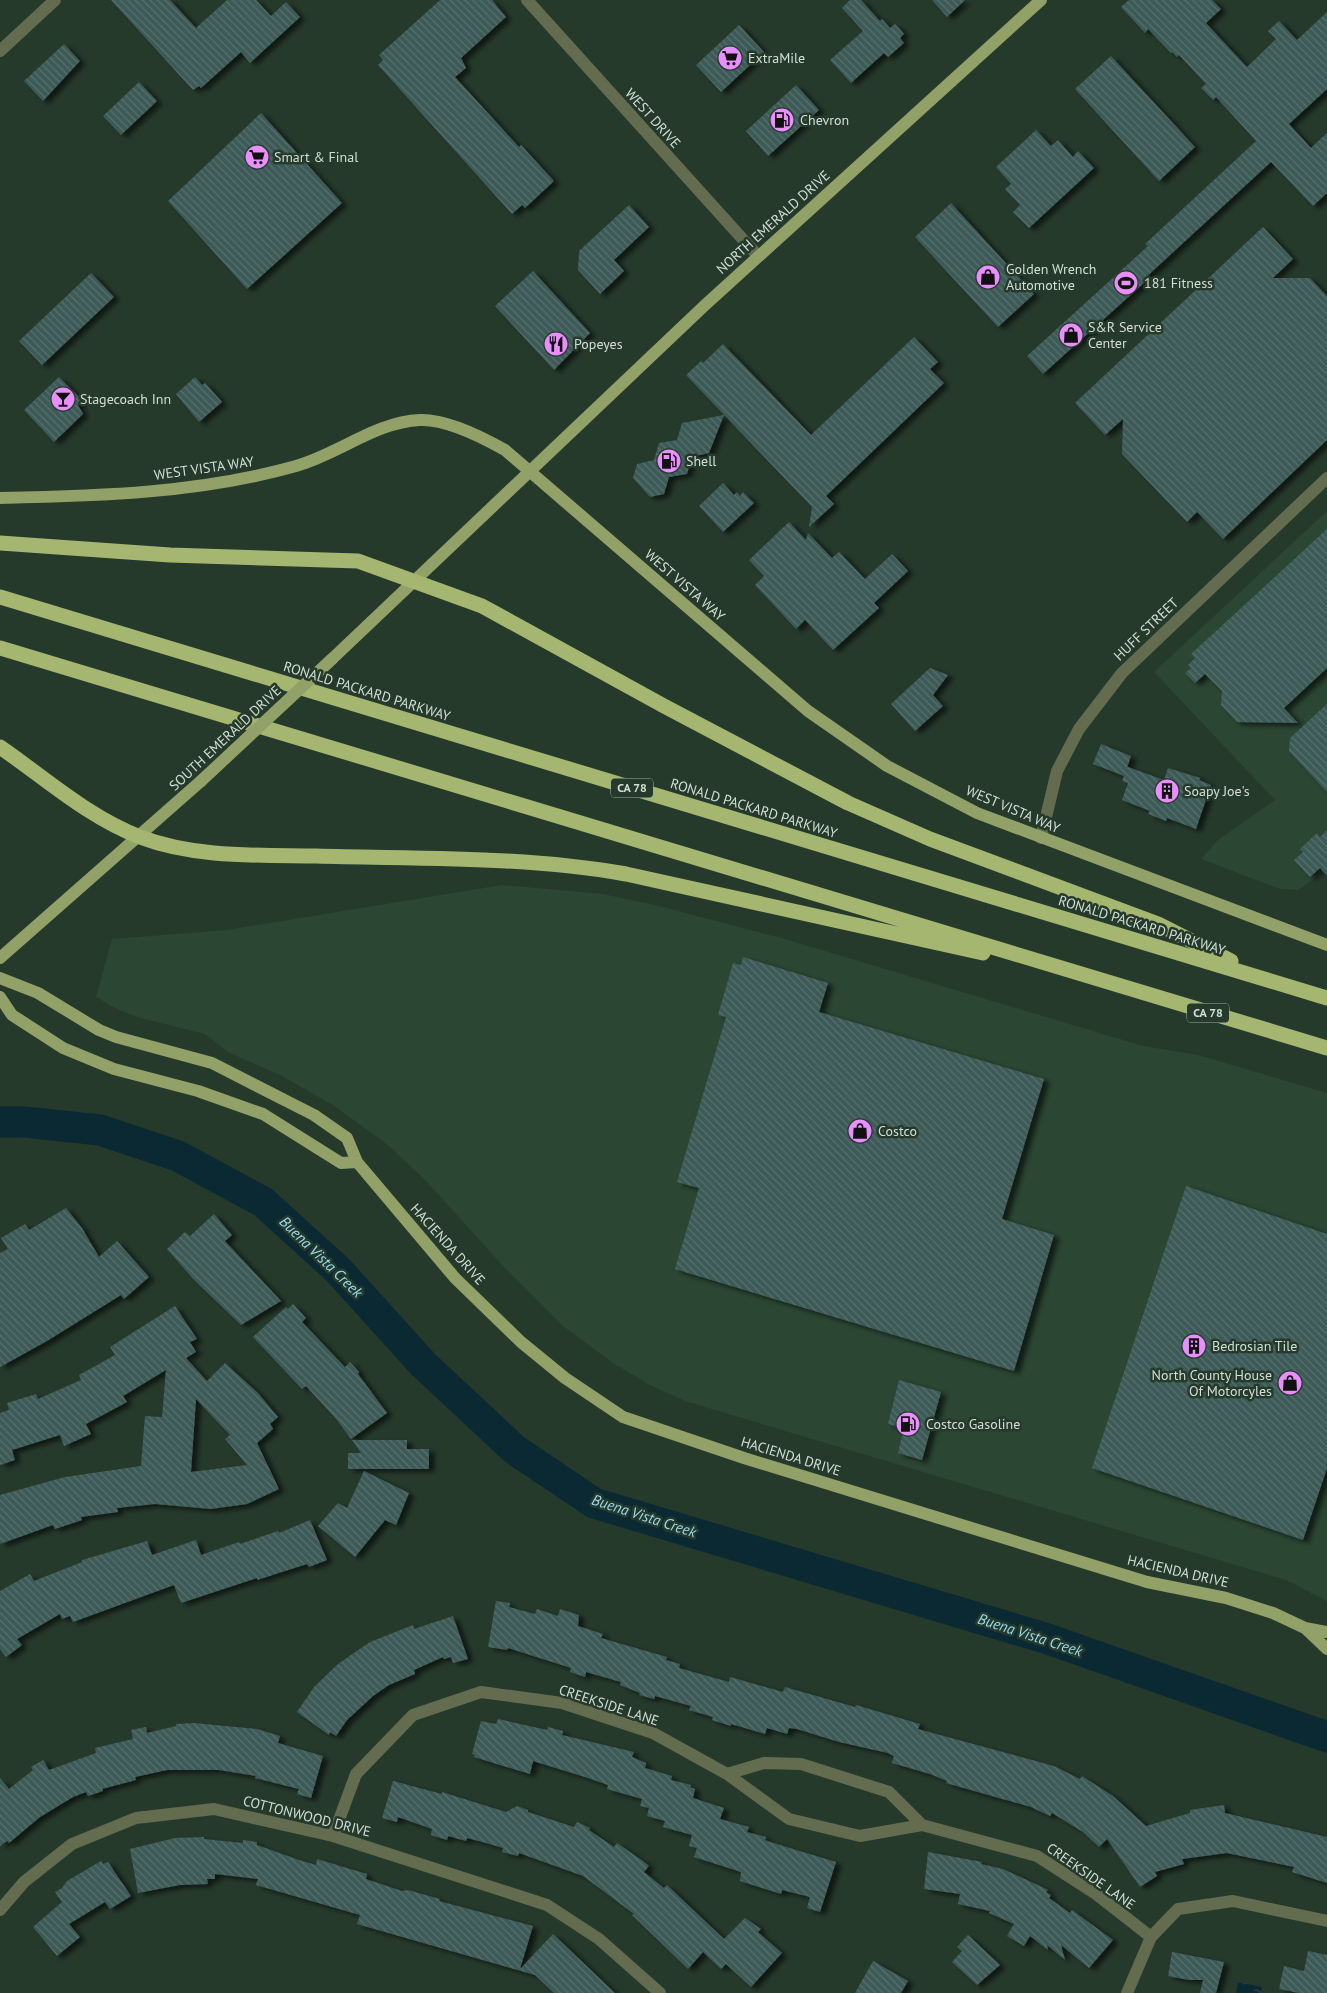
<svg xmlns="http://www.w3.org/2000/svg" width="1327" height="1993" font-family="'PT Sans',sans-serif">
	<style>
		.built { fill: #2b4633 }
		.water { fill: url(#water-ripples) }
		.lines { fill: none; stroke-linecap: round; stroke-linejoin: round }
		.river { stroke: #0a2932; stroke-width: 31 }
		.building { fill: url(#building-back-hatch); fill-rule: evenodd; filter: url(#shadow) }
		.minor { stroke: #646c4f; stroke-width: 12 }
		.major { stroke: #92a167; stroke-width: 12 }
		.highway { stroke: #a4b66f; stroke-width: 15 }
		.major-bridge { stroke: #92a167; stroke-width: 12 }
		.labels { text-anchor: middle; stroke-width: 5; stroke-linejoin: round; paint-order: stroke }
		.shield { fill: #263a2c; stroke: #9eada2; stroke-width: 1 }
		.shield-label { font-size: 12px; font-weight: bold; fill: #d2ded5 }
		.poi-label { font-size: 14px; fill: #d2ded5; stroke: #263a2c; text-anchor: start }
		.street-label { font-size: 14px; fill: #d2ded5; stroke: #263a2c }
		.water-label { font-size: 15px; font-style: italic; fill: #98ddf4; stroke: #263a2c }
	</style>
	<defs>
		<pattern id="water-ripples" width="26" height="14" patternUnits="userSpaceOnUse" patternTransform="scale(1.25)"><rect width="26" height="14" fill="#0a2932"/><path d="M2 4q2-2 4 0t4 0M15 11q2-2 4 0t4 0" fill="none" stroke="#2d484f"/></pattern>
		<pattern id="building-back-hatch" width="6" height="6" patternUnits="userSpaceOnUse" patternTransform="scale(1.25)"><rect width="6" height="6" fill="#3c5a57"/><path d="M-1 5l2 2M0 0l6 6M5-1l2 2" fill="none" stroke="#57716e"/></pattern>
		<filter id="shadow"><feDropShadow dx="5.5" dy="3" stdDeviation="2.5" flood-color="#0009"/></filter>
	</defs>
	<rect width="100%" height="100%" fill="#263a2c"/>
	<path class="built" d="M1327 511V870L1298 890 1280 889 1201 859 1218 840 1275 800 1154 672Z
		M502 885 603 894 659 906 785 939 1143 1046 1198 1055 1327 1093V1601L1286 1580 685 1401 650 1385 613 1363 563 1326 504 1267 426 1181 388 1145 333 1105 280 1075 228 1052 205 1034 137 1017 117 1009 96 997 112 939 227 930Z"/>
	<path class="water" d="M1238 1982 1262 1987 1261 1993H1236Z"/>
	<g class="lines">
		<path class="river" d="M0 1122H24L100 1130 178 1156 263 1202 338 1270 423 1364 514 1449 594 1503 1048 1639 1327 1737"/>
	</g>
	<path class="building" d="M111 0H170L196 28 227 0H256L271 16 286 2 300 17 250 63 241 52 201 88 199 86 193 90Z
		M440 0H492L506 17 461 58 466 68 455 77 519 147 521 145 554 181 525 208 522 205 512 214 378 65 383 60 379 55Z
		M850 0H861L880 21 882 19 890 28 895 24 904 34 900 38 904 43 888 57 884 53 851 83 830 60 863 31 842 8Z
		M932 0H965L947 17Z
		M1129 0H1212L1221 9 1206 23 1247 67 1276 39 1268 31 1279 21 1297 40 1327 12V89L1289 124 1311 148 1327 133V193L1313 206 1271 162 1143 280 1145 282 1043 374 1027 356 1148 246 1145 244 1256 141 1216 97 1213 100 1201 88 1206 84 1179 55 1177 57 1172 52 1171 53 1148 29 1145 33 1121 7Z
		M739 25 764 52 721 92 696 65Z
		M64 44 80 61 43 101 24 81Z
		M1111 56 1195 147 1159 181 1075 89Z
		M139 82 157 101 121 135 103 116Z
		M796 85 819 110 768 156 746 131Z
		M261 113 342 203 247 289 168 201Z
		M1036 130 1051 146 1058 140 1073 157 1078 151 1094 168 1029 228 1013 212 1020 205 1005 189 1011 184 996 167Z
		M951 203 1034 294 998 327 915 237Z
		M629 205 649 227 614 260 624 271 600 294 578 270 579 251Z
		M1263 227 1293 259 1273 278H1310L1327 296V440L1223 539 1197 512 1187 522 1122 454 1123 419 1105 435 1075 403Z
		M533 271 590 333 554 370 495 306Z
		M91 273 114 297 42 365 19 341Z
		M914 337 938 362 930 369 944 383 826 496 834 504 809 527 812 507 686 375 701 361 703 363 723 344 811 435Z
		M59 377 82 400 78 405 83 414 54 442 24 410Z
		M195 377 202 385 205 383 222 402 199 422 176 394Z
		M724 415 709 453 692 457 687 474 669 477 664 494 650 497 633 478 637 464 654 460 659 443 677 440 682 423Z
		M723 483 734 495 737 492 740 496 743 492 754 503 723 532 699 506Z
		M789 522 806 540 808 533 832 558 839 552 865 579 892 554 908 571 874 603 879 608 833 650 805 620 796 629 755 585 764 576 749 560Z
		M1327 529V668L1284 708 1298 723 1237 722 1221 705 1222 691 1205 674 1195 683 1185 673 1191 668 1188 665 1195 658 1191 654Z
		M930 668 948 675 933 695 943 706 915 731 891 704Z
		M1327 704V792L1289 751 1290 738Z
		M1101 744 1131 756 1127 768 1128 767 1164 780 1168 768 1200 778 1199 780 1211 785 1196 829 1167 818 1166 821 1148 814 1150 811 1122 800 1128 783 1122 781 1124 776 1093 764Z
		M1327 830V876L1320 868 1310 877 1294 860 1303 852 1300 849 1317 833 1320 837Z
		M743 957 828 983 819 1012 1044 1079 1002 1219 1054 1235 1014 1371 675 1269 699 1188 677 1182 726 1017 718 1015 733 963 741 965Z
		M1186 1186 1327 1234V1468L1303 1540 1092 1468Z
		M66 1208 82 1228 99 1257 117 1241 149 1277 124 1299 121 1295 47 1341 0 1367V1253L8 1249 1 1238 25 1224 29 1230Z
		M214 1214 232 1235 225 1241 281 1301 241 1325 193 1279 167 1249 185 1232 190 1236Z
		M293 1304 306 1318 302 1322 345 1367 350 1362 359 1372 358 1374 387 1413 351 1439 337 1420 306 1386 302 1389 253 1337 286 1307 288 1309Z
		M175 1306 197 1339 190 1342 196 1352 186 1358 207 1381 225 1363 258 1393 278 1417 270 1424 273 1429 257 1443 279 1489 247 1504 211 1509 155 1504 117 1508 118 1512 81 1517 82 1520 55 1529 53 1525 0 1544V1495L65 1477 141 1466 145 1416 162 1417 166 1370 123 1396 127 1402 86 1424 91 1434 64 1446 60 1435 12 1450 15 1460 0 1465V1413L9 1410 7 1403 36 1394 38 1399 81 1380 79 1375 115 1355 110 1347ZM196 1399 230 1435 225 1439 247 1465 191 1472Z
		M899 1380 941 1392 922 1460 898 1453 904 1428 888 1424Z
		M352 1440H407V1449H429V1469H348V1453H361Z
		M364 1471 409 1493 396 1525 385 1520 355 1557 318 1526 338 1503 347 1508Z
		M310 1520 327 1560 309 1567 307 1564 257 1580V1578L181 1603 174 1585 73 1622 70 1616 62 1619 60 1614 17 1639 22 1645 6 1657 0 1649V1591L30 1574 34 1581 82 1562V1560L147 1541 152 1555 196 1540 201 1555 239 1542 240 1544 278 1531 279 1533Z
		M496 1601 510 1603 509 1607 535 1614 537 1609 558 1616 560 1609 579 1615 578 1626 603 1634 601 1638 667 1657 666 1660 680 1664 679 1668 729 1682 730 1677 783 1692 785 1687 855 1707 856 1705 920 1724 918 1729 1054 1766 1080 1779 1082 1776 1113 1796 1146 1826 1190 1813V1810L1224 1805 1225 1813 1327 1837V1883L1292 1872 1294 1867 1227 1853 1182 1859 1184 1864 1155 1872 1157 1876 1140 1887 1107 1839 1099 1847 1083 1832 1052 1813 1050 1816 1031 1807 946 1783 947 1781 930 1774 892 1763 894 1756 888 1753 839 1742 797 1729 789 1728 787 1734 767 1728 765 1734 731 1724V1726L712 1720 713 1717 689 1710 691 1706 655 1696 654 1699 639 1695 640 1693 620 1685 621 1682 586 1672 585 1677 570 1672 571 1668 508 1648 507 1650 488 1647Z
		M453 1616 468 1659 453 1663 451 1657 444 1659 443 1657 414 1670 415 1674 389 1685 373 1696 347 1720 336 1736 330 1732 329 1735 297 1712 314 1687 338 1664 370 1642 413 1625 414 1629Z
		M498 1719 547 1730 548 1727 563 1731 562 1735 634 1752 632 1757 646 1763 645 1768 672 1776 671 1780 691 1785 690 1787 695 1789 693 1798 724 1808 720 1819 749 1827 747 1832 766 1837 765 1840 770 1842 836 1862 820 1912 807 1908 810 1897 782 1890 781 1894 740 1881 741 1872 694 1857 697 1848 689 1846 692 1835 663 1827 665 1821 647 1816 649 1808 640 1806 642 1799 607 1789 608 1785 588 1778 533 1761 530 1774 474 1757 475 1755 472 1754 481 1721 496 1724Z
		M194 1723 257 1729 280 1736 278 1743 323 1756 311 1798 297 1794 299 1789 255 1778 256 1776 219 1770H167L135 1777 136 1780 102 1789 103 1791 88 1796 86 1792 73 1797 40 1817 9 1843 7 1841 0 1846V1778L9 1789 33 1770 31 1767 43 1760 49 1770 96 1753 95 1748 133 1739 131 1730 146 1727 147 1733 176 1726V1724Z
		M393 1781 442 1794V1792L506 1812 517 1806 528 1810V1812L574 1827 577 1822 590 1828 589 1830 614 1847 617 1843 643 1861 649 1866 644 1872 664 1888 667 1885 724 1939 745 1918 761 1929 758 1932 782 1953 751 1987 726 1964 721 1969 703 1952 688 1969 632 1915 634 1914 583 1876 519 1853 518 1856 502 1852 503 1848 486 1843 467 1838 466 1841 448 1836 447 1840 431 1835 432 1829 398 1817 397 1822 382 1818Z
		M204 1837V1839L243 1843V1840L257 1842V1845L299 1860 316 1865 317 1859 367 1874 366 1879 402 1891 408 1890 440 1899 439 1901 533 1926 520 1969 553 1934 615 1993H554L535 1975 357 1924 360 1915 256 1885 258 1879 215 1874V1879H207L208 1884 180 1885 138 1893 130 1849 175 1838Z
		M928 1852 982 1862 981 1864 1003 1869 1040 1886 1048 1890 1046 1892 1051 1895 1049 1898 1070 1913 1072 1910 1113 1940 1089 1968 1061 1945 1065 1960 1047 1945 1048 1950 1030 1936 1024 1946 1007 1936 1014 1924 989 1913 990 1911 958 1904 960 1894 924 1889Z
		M101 1861 103 1864 108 1862 131 1896 110 1909 105 1902 69 1924 80 1937 57 1956 33 1927 62 1902 55 1892 62 1888 67 1881Z
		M968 1935 1000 1965 977 1985 952 1962 962 1951 957 1947Z
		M1308 1951 1327 1955V1993H1299L1279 1989 1284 1966 1304 1971Z
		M1172 1952 1224 1962 1216 1993H1200L1203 1980H1189L1168 1976Z
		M873 1961 908 1981 901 1993H855Z"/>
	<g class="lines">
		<path class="minor" d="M527 0 758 256
			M0 51 55 0
			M1041 838 1057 771 1079 729 1122 673 1327 478
			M727 1774 764 1763 801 1764 889 1792 922 1825
			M333 1836 356 1774 413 1715 481 1692 562 1703 653 1733 727 1774 789 1819 860 1836 922 1825 1037 1856 1096 1894 1151 1937
			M0 1910 24 1882 72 1844 136 1818 214 1809 333 1836 547 1905 599 1939 660 1993
			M1127 1993 1151 1937 1178 1909 1233 1901 1327 1921"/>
		<path class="major" d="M0 498C100 496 200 493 296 466 339 454 375 422 420 420 447 419 482 437 505 450L808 711 887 766 977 813 1327 945
			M332 659 704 306 1041 0
			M0 958 201 781
			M0 978 38 993 99 1030 116 1037 212 1063 314 1115 347 1138 357 1162 455 1278 521 1342 565 1378 623 1417 744 1458 1147 1582 1226 1598 1273 1613 1305 1628 1327 1632
			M0 997 12 1015 63 1048 114 1069 198 1091 263 1114 341 1163 357 1162
			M1305 1628 1327 1649"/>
		<path class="highway" d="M0 543 170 555 358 561 482 606 664 706 848 803 930 839 1158 924 1231 961
			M0 597 1327 998
			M0 648 1327 1048
			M0 747C45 778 88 817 140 837 195 858 258 855 316 856 419 859 524 856 626 874L983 953"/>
		<path class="major-bridge" d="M201 781 332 659"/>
	</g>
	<defs>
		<symbol id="supermarket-disc" viewBox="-11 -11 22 22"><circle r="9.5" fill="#ea8dfd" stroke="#263a2c"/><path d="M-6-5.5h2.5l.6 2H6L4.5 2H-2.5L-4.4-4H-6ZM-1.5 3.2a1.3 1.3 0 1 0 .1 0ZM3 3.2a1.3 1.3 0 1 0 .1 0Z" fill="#111"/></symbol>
		<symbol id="fuel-disc" viewBox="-11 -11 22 22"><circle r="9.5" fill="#ea8dfd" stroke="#263a2c"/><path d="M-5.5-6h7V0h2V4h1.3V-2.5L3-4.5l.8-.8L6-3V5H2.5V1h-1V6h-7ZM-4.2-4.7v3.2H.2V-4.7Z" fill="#111"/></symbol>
		<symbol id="shop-disc" viewBox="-11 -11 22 22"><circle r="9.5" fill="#ea8dfd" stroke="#263a2c"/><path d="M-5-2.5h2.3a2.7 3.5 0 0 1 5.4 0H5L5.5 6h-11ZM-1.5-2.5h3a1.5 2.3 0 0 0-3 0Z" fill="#111"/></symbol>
		<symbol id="stadium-disc" viewBox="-11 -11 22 22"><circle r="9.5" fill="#ea8dfd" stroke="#263a2c"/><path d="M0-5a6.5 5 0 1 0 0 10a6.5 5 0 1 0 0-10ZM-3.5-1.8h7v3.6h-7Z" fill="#111"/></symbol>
		<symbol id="restaurant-disc" viewBox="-11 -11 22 22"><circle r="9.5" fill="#ea8dfd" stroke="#263a2c"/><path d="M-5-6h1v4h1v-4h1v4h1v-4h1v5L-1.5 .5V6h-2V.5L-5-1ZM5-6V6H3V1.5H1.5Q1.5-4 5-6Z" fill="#111"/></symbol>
		<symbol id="bar-disc" viewBox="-11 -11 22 22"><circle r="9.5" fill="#ea8dfd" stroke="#263a2c"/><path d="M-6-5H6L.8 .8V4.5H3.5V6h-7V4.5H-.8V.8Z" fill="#111"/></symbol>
		<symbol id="building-disc" viewBox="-11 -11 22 22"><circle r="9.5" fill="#ea8dfd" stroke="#263a2c"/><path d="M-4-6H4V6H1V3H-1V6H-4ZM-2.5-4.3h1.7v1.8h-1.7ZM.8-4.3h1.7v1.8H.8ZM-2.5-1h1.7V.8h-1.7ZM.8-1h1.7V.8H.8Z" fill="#111"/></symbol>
	</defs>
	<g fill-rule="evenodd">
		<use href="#supermarket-disc" x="716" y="44" width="28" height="28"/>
		<use href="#fuel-disc" x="768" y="106" width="28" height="28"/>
		<use href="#supermarket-disc" x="243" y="143" width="28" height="28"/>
		<use href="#shop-disc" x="974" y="263" width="28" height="28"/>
		<use href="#stadium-disc" x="1112" y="269" width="28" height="28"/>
		<use href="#shop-disc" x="1057" y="321" width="28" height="28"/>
		<use href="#restaurant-disc" x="542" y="330" width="28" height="28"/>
		<use href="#bar-disc" x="49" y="385" width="28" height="28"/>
		<use href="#fuel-disc" x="655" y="447" width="28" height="28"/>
		<use href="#building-disc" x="1153" y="777" width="28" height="28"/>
		<use href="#shop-disc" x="846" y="1117" width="28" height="28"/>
		<use href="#building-disc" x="1180" y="1332" width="28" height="28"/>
		<use href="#shop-disc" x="1276" y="1369" width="28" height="28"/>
		<use href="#fuel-disc" x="894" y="1410" width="28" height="28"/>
	</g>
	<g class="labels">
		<g class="shield">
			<rect x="611" y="778.5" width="42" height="19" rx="4"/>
			<rect x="1187" y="1003.5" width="42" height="19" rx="4"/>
		</g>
		<g class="shield-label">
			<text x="632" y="792">CA 78</text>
			<text x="1208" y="1017">CA 78</text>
		</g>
		<g class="poi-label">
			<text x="748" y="63">ExtraMile</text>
			<text x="800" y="125">Chevron</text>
			<text x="274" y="162">Smart &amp; Final</text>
			<text x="1006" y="274">Golden Wrench<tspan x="1006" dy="16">Automotive</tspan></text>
			<text x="1144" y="288">181 Fitness</text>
			<text x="1088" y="332">S&amp;R Service<tspan x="1088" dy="16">Center</tspan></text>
			<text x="574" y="349">Popeyes</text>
			<text x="80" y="404">Stagecoach Inn</text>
			<text x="686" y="466">Shell</text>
			<text x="1184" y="796">Soapy Joe's</text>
			<text x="878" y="1136">Costco</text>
			<text x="1212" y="1351">Bedrosian Tile</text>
			<text x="1272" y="1380" text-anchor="end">North County House<tspan x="1272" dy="16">Of Motorcyles</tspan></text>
			<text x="926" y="1429">Costco Gasoline</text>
		</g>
		<g class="street-label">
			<text transform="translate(653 118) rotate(48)" y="5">WEST DRIVE</text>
			<text transform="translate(773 222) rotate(-42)" y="5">NORTH EMERALD DRIVE</text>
			<text transform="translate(204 468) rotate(-8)" y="5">WEST VISTA WAY</text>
			<text transform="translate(685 585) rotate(41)" y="5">WEST VISTA WAY</text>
			<text transform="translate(1146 629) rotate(-44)" y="5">HUFF STREET</text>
			<text transform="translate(367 691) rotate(17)" y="5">RONALD PACKARD PARKWAY</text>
			<text transform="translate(225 738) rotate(-43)" y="5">SOUTH EMERALD DRIVE</text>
			<text transform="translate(754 808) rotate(17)" y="5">RONALD PACKARD PARKWAY</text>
			<text transform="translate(1013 809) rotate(23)" y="5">WEST VISTA WAY</text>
			<text transform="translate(1142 925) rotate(17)" y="5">RONALD PACKARD PARKWAY</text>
			<text transform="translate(448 1244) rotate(48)" y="5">HACIENDA DRIVE</text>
			<text transform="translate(791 1456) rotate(17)" y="5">HACIENDA DRIVE</text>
			<text transform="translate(1178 1571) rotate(13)" y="5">HACIENDA DRIVE</text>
			<text transform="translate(609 1705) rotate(18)" y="5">CREEKSIDE LANE</text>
			<text transform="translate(307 1816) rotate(14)" y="5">COTTONWOOD DRIVE</text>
			<text transform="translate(1091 1876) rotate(35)" y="5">CREEKSIDE LANE</text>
		</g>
		<g class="water-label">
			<text transform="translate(321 1257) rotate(44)" y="5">Buena Vista Creek</text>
			<text transform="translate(644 1516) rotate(18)" y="5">Buena Vista Creek</text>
			<text transform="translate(1030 1635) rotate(18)" y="5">Buena Vista Creek</text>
		</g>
	</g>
</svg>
